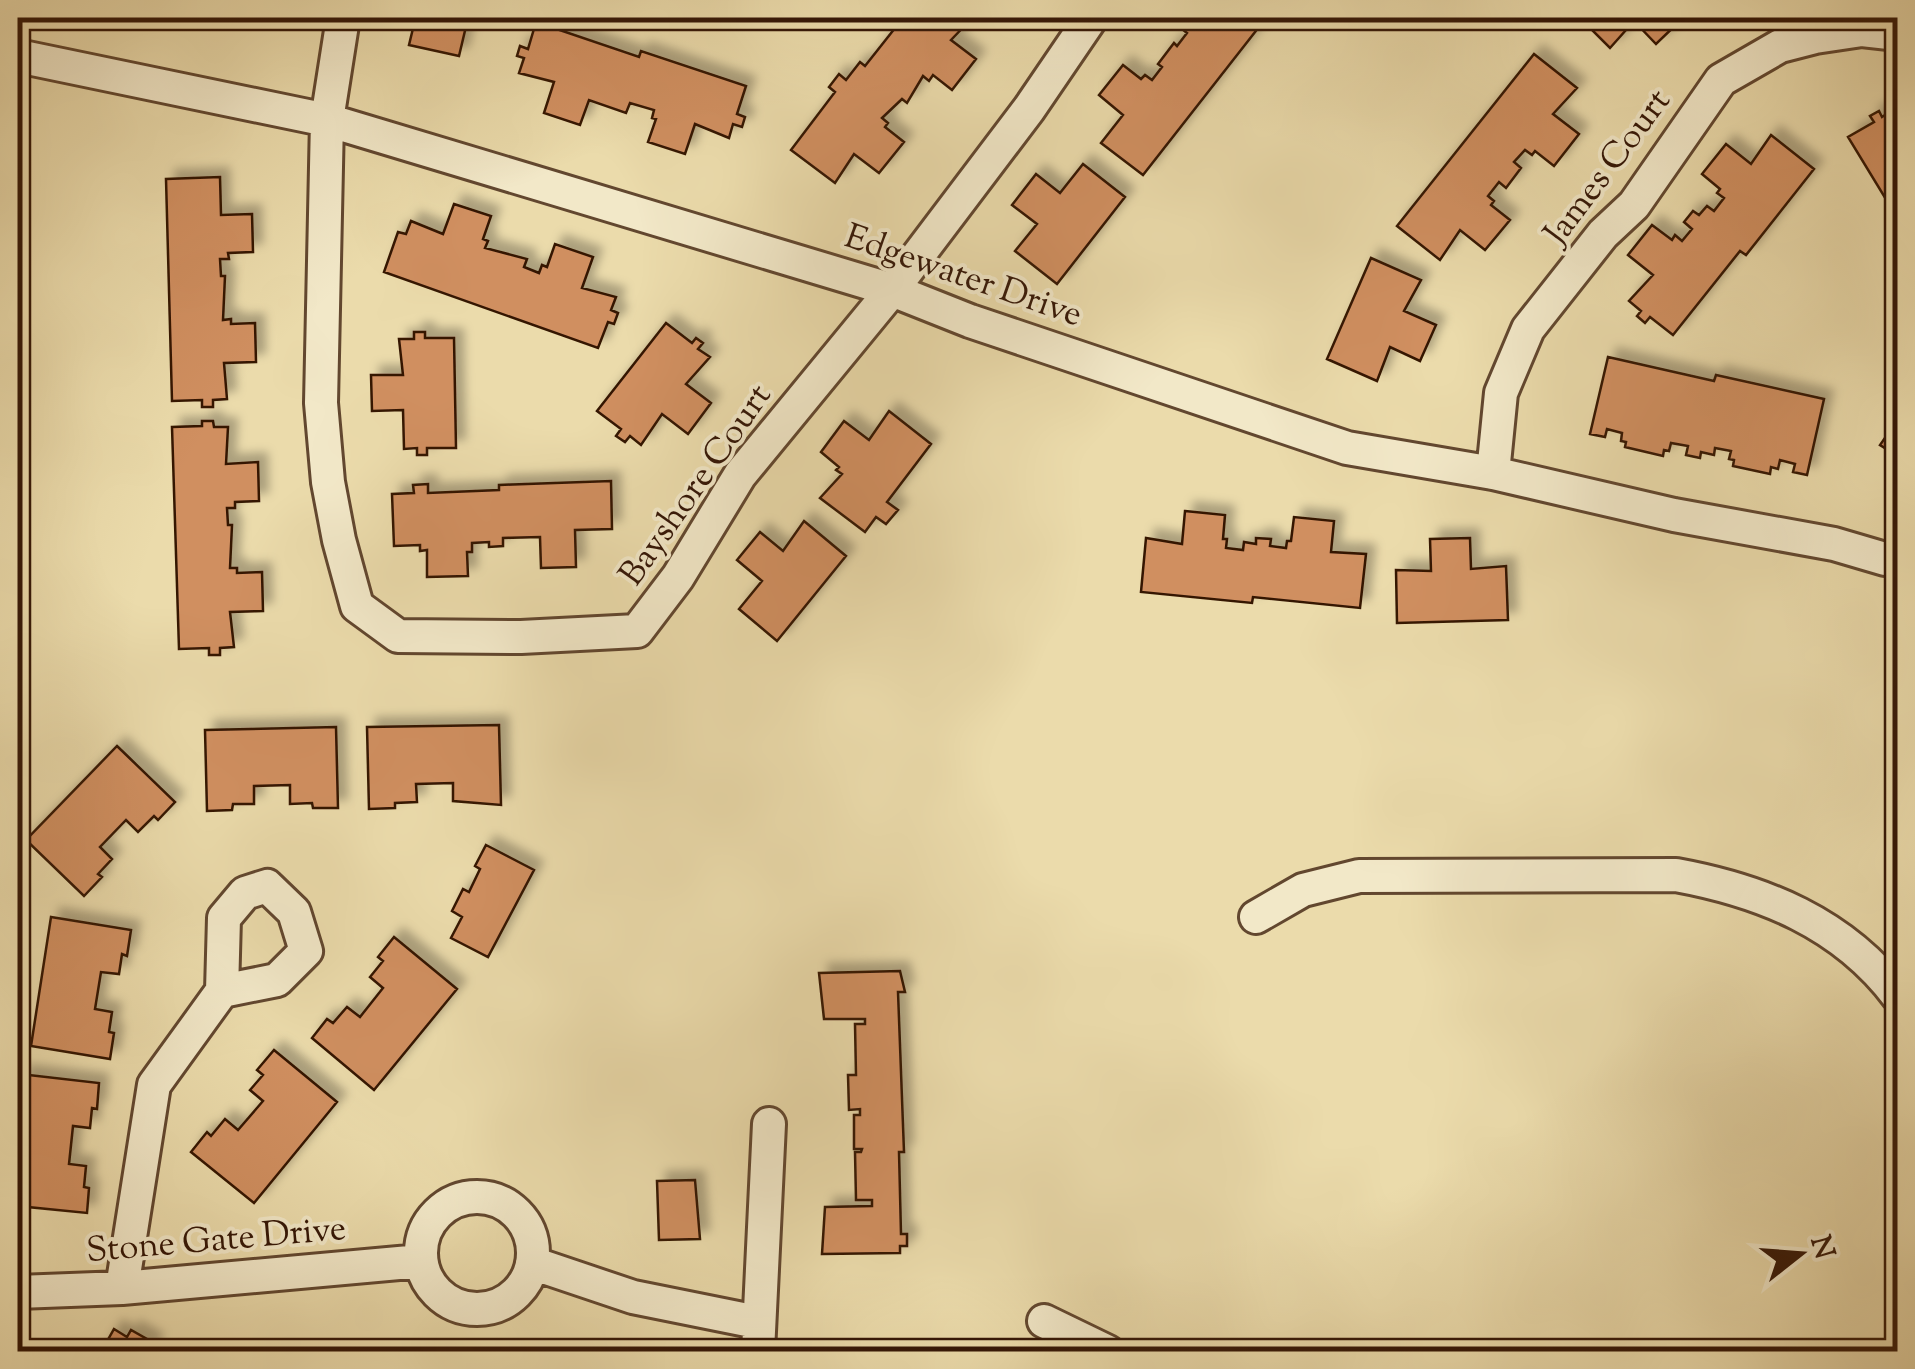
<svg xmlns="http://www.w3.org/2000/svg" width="1915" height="1369" font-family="'Sorts Mill Goudy',serif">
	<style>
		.building { fill: #d08f60; stroke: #341606; stroke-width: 2.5; filter: url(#shadow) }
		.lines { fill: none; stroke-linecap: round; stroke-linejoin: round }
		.minor-casing { stroke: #62472f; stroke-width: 38 }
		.minor { stroke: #f2e8c8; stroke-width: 32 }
		.labels { text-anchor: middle; stroke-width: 8; stroke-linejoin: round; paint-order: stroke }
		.street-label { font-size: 35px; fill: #341606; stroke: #f2e8c8 }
	</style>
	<defs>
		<filter id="shadow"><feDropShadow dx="9" dy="-9" stdDeviation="5" flood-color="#0004"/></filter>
	</defs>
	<rect width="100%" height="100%" fill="#ebdbab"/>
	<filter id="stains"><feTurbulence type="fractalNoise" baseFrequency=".002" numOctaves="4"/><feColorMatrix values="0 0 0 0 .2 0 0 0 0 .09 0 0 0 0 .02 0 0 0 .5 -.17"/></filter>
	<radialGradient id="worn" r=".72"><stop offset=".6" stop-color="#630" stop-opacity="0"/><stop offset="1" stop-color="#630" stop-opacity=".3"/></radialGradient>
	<path class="building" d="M404 18H468L459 56 409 45 415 20Z
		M903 18H972L951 40 976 59 952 90 933 75 929 81 923 76 907 103 902 99 882 118 888 123 885 127 904 142 879 173 854 154 835 183 791 150 835 92 829 87 839 74 846 80 860 62 865 66Z
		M1177 18H1266L1143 175 1101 143 1123 115 1099 95 1123 65 1141 79 1145 75 1152 80 1162 67 1158 64 1174 43 1177 46 1187 33 1182 29 1185 24Z
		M1580 18H1683L1656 44 1634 21 1610 48Z
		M536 22 639 57 641 51 746 86 737 114 745 117 742 127 733 124 729 138 695 124 685 154 648 142 656 119 652 118 654 110 630 103 626 113 589 100 580 125 544 113 554 82 519 73 524 58 517 56 520 46 528 49Z
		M1534 54 1577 88 1553 114 1579 134 1554 166 1535 151 1532 155 1525 150 1514 162 1521 168 1506 188 1499 182 1488 196 1494 201 1491 205 1510 220 1485 250 1460 230 1440 260 1397 226Z
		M1894 109 1898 114V219L1848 137 1874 122 1870 116 1879 111 1882 117Z
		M1771 135 1814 169 1746 255 1740 251 1673 335 1650 317 1645 323 1637 316 1641 311 1629 301 1653 275 1628 255 1652 225 1672 240 1675 235 1682 241 1692 229 1684 222 1693 211 1699 215 1707 206 1714 211 1724 198 1717 193 1720 189 1702 174 1726 144 1751 164Z
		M1083 164 1125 197 1057 284 1015 251 1037 224 1012 205 1036 174 1060 193Z
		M220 177 221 215 252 214 253 252 228 253 229 259H220L221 276H225L223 320 231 319V324L255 323 256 362 224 363 227 399 213 400V407H202V400L172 401 166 179Z
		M454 204 491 216 483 239 488 241 485 248 527 259 524 267 539 273 542 265 547 267 555 244 593 257 582 288 616 297 611 310 618 313 614 324 608 322 598 348 384 272 398 232 406 234 411 221 443 234Z
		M1371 258 1421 280 1404 311 1436 325 1420 361 1390 347 1377 381 1327 359Z
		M666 323 692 343 696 338 703 343 698 349 710 357 686 384 711 403 688 434 662 414 641 445 630 436 625 442 616 436 621 429 597 411Z
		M414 332H425V338H454L456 448H427V455H417V448L404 449 403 410 372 411 371 375H403L399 339H414Z
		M1608 357 1714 381 1716 375 1824 399 1807 475 1793 472 1795 464 1780 460 1778 469 1771 467 1770 474 1733 466 1734 460 1729 459 1731 451 1715 448 1714 455 1701 452 1700 458 1686 455 1688 446 1671 443 1669 451 1664 450 1663 456 1625 447 1626 442 1621 441 1622 433 1607 429 1605 437 1590 434Z
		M889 411 931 444 887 502 898 510 886 524 876 517 865 532 820 498 842 474 836 470 839 467 821 452 844 421 869 440Z
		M1898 419V456L1880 445Z
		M202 421H213L214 427H228L226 464 258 462 259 501 235 502V508H227L228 525H232L230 568H237V573L262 572 263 611 230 612 234 647 220 648V655H209V648L179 649 172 427 202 426Z
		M611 481 612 529 575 530 576 567 541 568 540 537 503 538V546L489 547V542L472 543V552H467L468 576 427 577V550L420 551V545L394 546 392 494 414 493 413 485 428 484V493L499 490V485Z
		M1185 511 1225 515 1223 539H1227L1226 548 1243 550 1244 542 1256 544V538L1271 539 1270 546 1286 548 1287 541H1291L1294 517 1334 521 1331 552 1366 554 1360 608 1253 597 1252 603 1141 592 1146 538 1182 544Z
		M804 521 846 556 777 641 739 609 762 581 737 560 760 532 783 551Z
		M1470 538 1471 569 1506 566 1508 620 1397 623 1396 570 1431 571 1430 539Z
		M499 725 501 805 453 801V783L416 784 417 802 395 803V808L369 809 367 727Z
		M336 727 338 808H313L312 803 290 804V785L254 786V804H233L232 810 207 811 205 730Z
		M117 746 175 802 158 820 154 816 138 832 126 820 100 847 112 859 98 874 102 877 84 896 26 840Z
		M486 845 534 870 488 957 451 938 462 917 452 911 463 889 469 892 480 869 475 866Z
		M51 917 131 930 127 956 122 954 119 974 101 972 95 1009 112 1012 109 1032 114 1033 110 1059 31 1046Z
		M394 937 457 989 374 1090 312 1038 327 1019 333 1023 347 1007 360 1017 383 988 370 977 383 961 378 957Z
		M900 971 905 992H898L904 1152H899L901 1234H907V1246H900V1253L822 1254 825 1207 872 1206V1200H856L855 1152H861L862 1149H854V1115H860V1109L849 1110 848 1075H856L855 1024H865V1019H824L819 973Z
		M274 1050 337 1102 254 1203 191 1152 207 1132 211 1136 225 1119 238 1130 263 1101 250 1090 263 1075 257 1070Z
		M20 1074 99 1083 97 1109 92 1108 90 1128 73 1126 69 1164 86 1166 84 1187 89 1188 87 1213 18 1206Z
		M695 1180 700 1239 659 1240 657 1181Z
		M114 1329 127 1337 131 1330 154 1343 149 1352H101Z"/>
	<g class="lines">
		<defs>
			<path id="minor" d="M343 18 327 120 321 403 328 482 339 540 357 606 398 636 521 637 637 631 678 577 740 475 892 290 1029 109 1091 18
				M18 56 327 120 892 290 970 321 1347 448 1493 473 1674 515 1834 544 1885 559 1898 558
				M1493 473 1501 393 1528 329 1603 234 1634 205 1721 80 1780 46 1815 37 1862 30 1898 34
				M1256 917 1303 890 1359 876 1676 875C1763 891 1843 923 1898 996
				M421 1253a56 56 0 1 1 112 0a56 56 0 1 1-112 0Z
				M532 1263 633 1297 757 1322
				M122 1288 154 1085 222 991 224 918 245 893 267 886 294 912 306 951 277 980 222 991
				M18 1292 122 1288 421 1261
				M1044 1321 1108 1352
				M758 1352 769 1124"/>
		</defs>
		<use href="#minor" class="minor-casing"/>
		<use href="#minor" class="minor"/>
	</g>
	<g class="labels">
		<g class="street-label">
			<text transform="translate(1606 166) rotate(-53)" y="12">James Court</text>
			<text transform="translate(964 274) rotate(19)" y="12">Edgewater Drive</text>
			<text transform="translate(694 484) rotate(-55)" y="12">Bayshore Court</text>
			<text transform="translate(216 1238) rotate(-5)" y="12">Stone Gate Drive</text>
		</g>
	</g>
	<rect width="1915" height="1369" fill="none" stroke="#ebdbab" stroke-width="60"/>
	<rect x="20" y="20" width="1875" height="1329" fill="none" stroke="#341606" stroke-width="5"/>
	<rect x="30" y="30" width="1855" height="1309" fill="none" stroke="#341606" stroke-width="2.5"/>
	<g transform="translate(1800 1254) rotate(73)" stroke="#f2e8c8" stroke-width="8" paint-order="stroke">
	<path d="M0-8L18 38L0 25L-18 38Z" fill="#341606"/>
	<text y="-15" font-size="28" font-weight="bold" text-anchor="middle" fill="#341606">N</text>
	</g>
	<rect width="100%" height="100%" filter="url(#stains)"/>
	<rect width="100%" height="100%" fill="url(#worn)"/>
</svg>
